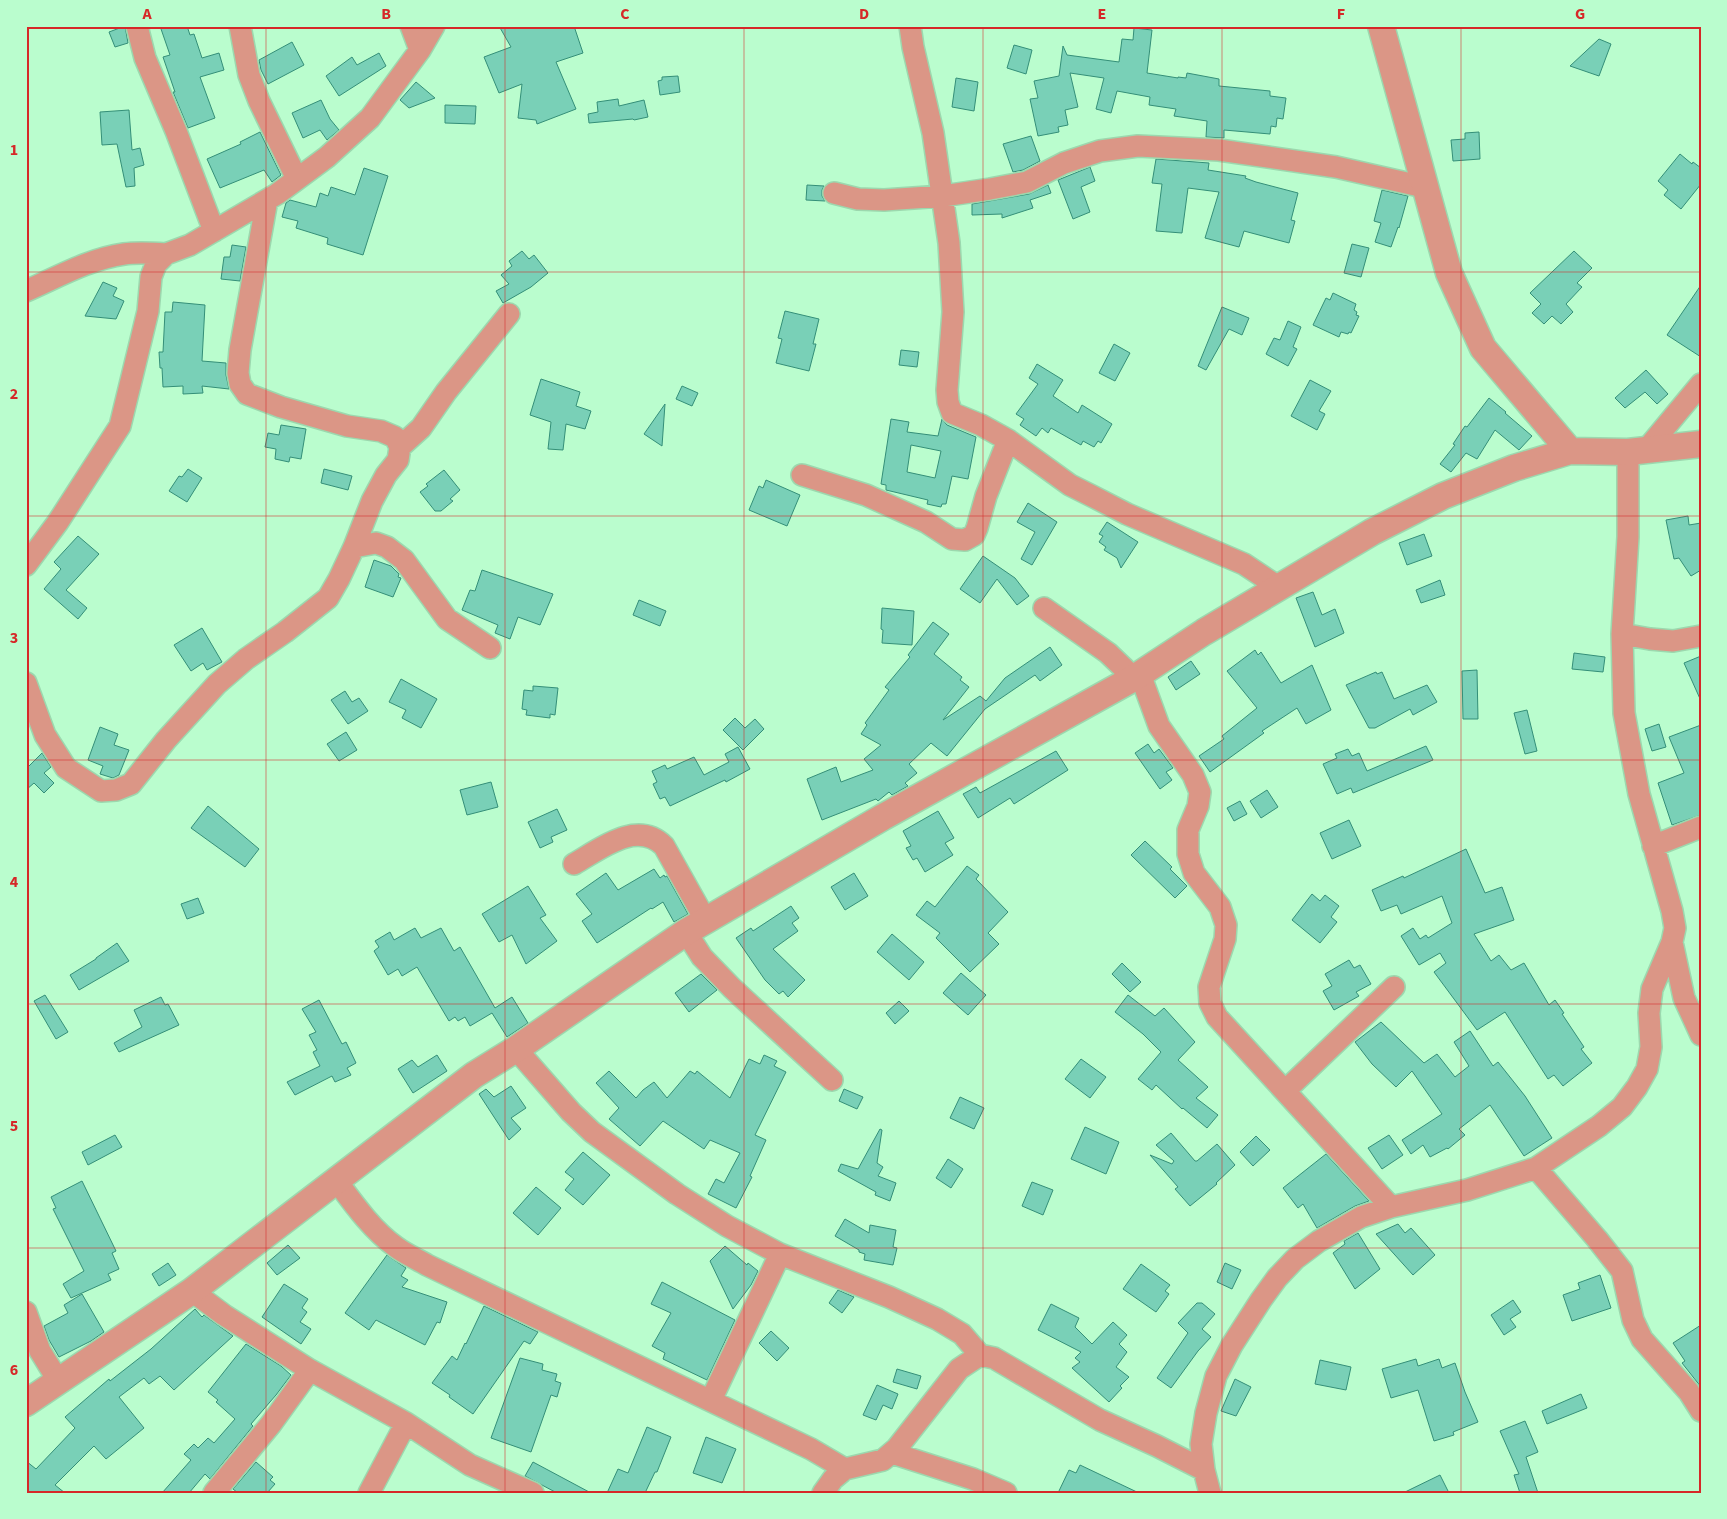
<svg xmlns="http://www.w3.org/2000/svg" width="1727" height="1519" font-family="'Source Sans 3',sans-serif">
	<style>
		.building { fill: #79d0b7; stroke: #348f78; fill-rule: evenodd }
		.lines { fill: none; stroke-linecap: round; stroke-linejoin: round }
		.minor-casing { stroke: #9cd8ae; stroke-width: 24 }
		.tertiary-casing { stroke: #9cd8ae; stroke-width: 29 }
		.minor { stroke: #db9686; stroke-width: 21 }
		.tertiary { stroke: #db9686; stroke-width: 26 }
		.grid { fill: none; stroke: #d62828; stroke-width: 1; stroke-opacity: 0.55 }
		.neatline { fill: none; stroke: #d62828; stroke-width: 2 }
		.grid-label { font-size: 16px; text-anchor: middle; font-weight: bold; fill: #d62828 }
	</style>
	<rect width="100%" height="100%" fill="#bafdce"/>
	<path class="building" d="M125 26 128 43 115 47 109 32Z
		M160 26H187L190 35 194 34 202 58 219 53 224 70 200 77 215 118 188 128 173 92H175L163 57 170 55Z
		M499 26H574L583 53 556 62 576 109 537 124 536 120 518 118 522 84 499 93 484 57 511 47Z
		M1134 28 1152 30 1147 73 1178 78V77L1186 78 1187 73 1219 79V86L1270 91V96L1286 98 1283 119 1277 118 1276 127 1271 126 1270 134 1224 130V138L1206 137 1207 121 1174 116 1176 109 1149 105 1150 97 1117 91 1111 113 1096 109 1104 78 1070 73 1078 107 1065 110 1068 125 1058 127 1059 132 1038 136 1030 99 1038 98 1034 81 1059 76 1063 46 1067 55 1119 62 1122 39 1133 40Z
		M1599 39 1611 44 1599 76 1570 66Z
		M292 42 304 65 268 84 261 70 259 60Z
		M1014 45 1032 50 1026 74 1007 68Z
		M379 53 386 66 339 96 326 76 352 57 357 65Z
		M678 76 680 92 660 95 658 81 662 80V77Z
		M956 78 978 82 974 111 952 107Z
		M416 82 435 98 409 108 400 100Z
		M618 99 619 106 644 100 648 117 634 120 633 119 589 123 588 114 598 112 597 102Z
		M321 100 330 119 339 130 327 140 320 130 303 138 292 113Z
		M445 105 476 106 475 124 445 123Z
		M129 110 132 150 140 148 144 165 134 168 135 186 126 187 117 144 102 145 100 112Z
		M260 132 281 175 272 182 264 170 220 188 207 159 241 144 240 142Z
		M1479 132 1480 159 1453 161 1451 140 1465 139V133Z
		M1031 136 1040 161 1023 170 1013 172 1003 144Z
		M1680 154 1692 164 1693 162 1701 168V184L1681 209 1664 195 1668 190 1658 181Z
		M1156 159 1209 163 1208 170 1246 176 1245 178 1256 182 1298 193 1291 220 1295 221 1289 243 1244 231 1239 247 1205 238 1219 192 1188 188 1182 233 1156 231 1162 184 1152 183Z
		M1090 167 1095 181 1081 187 1090 212 1073 219 1058 180Z
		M364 168 388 176 363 255 327 244 328 238 296 228 298 221 282 217 286 203 290 200 316 207 320 193 328 196 331 187 355 195Z
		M807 185 824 186 822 190V196L825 201 806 200Z
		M1048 185 1051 193 1030 200 1033 208 1002 218V214L972 215V204L1029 194Z
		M1382 190 1408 196 1399 228 1398 227 1391 247 1375 242 1381 223 1374 221Z
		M1352 244 1369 248 1361 277 1344 273Z
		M232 245 246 247 240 281 221 279 224 257H230Z
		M522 251 529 259 534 255 548 273 531 287 503 303 496 291 509 284 501 275 512 266 509 261Z
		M1574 251 1592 268 1577 283 1582 287 1566 304 1573 312 1561 324 1552 316 1544 324 1532 313 1541 304 1530 293Z
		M103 282 117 288 113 296 124 301 116 319 85 316Z
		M1701 285V357L1667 335Z
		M1333 293 1356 304 1354 310 1357 312 1356 315 1359 316 1351 333 1349 332 1348 334 1341 332 1339 337 1313 325 1326 298 1330 300Z
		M173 302 205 305 202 361 226 363V375L229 389 202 386 203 393 183 394V386L163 387 162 368H160L159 352H163L165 312H172Z
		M1222 307 1249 318 1242 335 1229 329 1206 370 1198 366Z
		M785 311 819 319 813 344H816L809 371 776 363 782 339 778 338Z
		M1288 321 1301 327 1293 347 1297 349 1288 366 1266 354 1274 338 1280 340Z
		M1114 344 1130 353 1115 381 1099 373Z
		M901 350 919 352 917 367 899 365Z
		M1037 364 1063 380 1053 396 1078 413 1082 405 1112 424 1101 443 1098 441 1094 447 1083 441 1081 445 1051 428 1048 433 1042 428 1036 436 1020 425 1024 419 1016 414 1038 384 1029 378Z
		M1646 370 1668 394 1657 404 1645 392 1625 408 1615 398Z
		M541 379 580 392 576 406 591 411 585 429 566 424 563 450 548 449 551 422 530 415Z
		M1310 380 1331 391 1319 411 1325 414 1317 430 1291 416Z
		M682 386 698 393 692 406 676 399Z
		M1489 398 1506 412 1505 413 1532 436 1519 450 1495 430 1477 459 1466 453 1451 472 1440 464 1455 445 1453 444 1465 426 1467 427Z
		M665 404 662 446 644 434Z
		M891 419 909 422 907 432 938 436 942 419 947 425 976 437 968 479 952 476 946 504H942L941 507 927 504 928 500 886 490V485L881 484ZM911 445 941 451 935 478 907 472Z
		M281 425 306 429 301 459 290 457 289 462 275 459 276 449 265 447 268 433 279 435Z
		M188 469 202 478 187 502 169 491 179 476 182 477Z
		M324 469 352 476 348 490 321 483Z
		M444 470 460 490 450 499 453 501 441 511H435L420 492 428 486 426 484Z
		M766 480 800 495 787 526 749 510 759 486 763 488Z
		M1028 503 1057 522 1032 565 1021 559 1035 532 1017 522Z
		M1688 516 1689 525 1701 523V570L1691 576 1679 558 1674 559 1666 520Z
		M1107 522 1138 542 1121 568 1117 558 1104 550 1106 547 1099 542 1103 536 1099 534Z
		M1424 534 1432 556 1407 565 1399 543Z
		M78 536 99 554 66 590 87 608 78 619 44 589 61 569 54 562Z
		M983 556 1015 578 1029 596 1017 605 997 579 980 603 960 589Z
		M374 560 391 566 399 574 398 577 401 578 393 597 365 587Z
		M482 570 553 594 540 625 518 617 510 639 495 633 498 625 462 610 470 590 475 591Z
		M1440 580 1445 595 1421 603 1416 590Z
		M1313 592 1322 615 1335 609 1344 633 1315 647 1296 598Z
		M639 600 666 611 660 626 633 615Z
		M882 608 914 611 912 645 882 643 883 630 881 629Z
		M933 622 949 634 934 654 962 677 960 680 969 687 943 720 980 696 986 701 1005 678 1050 647 1062 665 1040 681 1035 675 985 709 947 756 931 743 909 764 917 773 905 783 908 786 892 795 889 792 878 801 876 799 822 820 807 779 836 767 841 782 873 770 864 759 881 745 861 734 867 725 865 723 889 690 885 687 910 657 908 655Z
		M202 628 222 662 207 670 203 663 191 671 174 645Z
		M1255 650 1258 655 1261 652 1281 683 1312 665 1331 710 1306 724 1297 708 1262 731 1264 733 1210 772 1199 756 1224 739 1222 736 1257 708 1227 671Z
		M1574 653 1605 657 1603 672 1572 669Z
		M1701 656V701L1684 663Z
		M1191 661 1200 674 1176 690 1168 677Z
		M1477 670 1478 719H1463L1462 671Z
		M1376 672 1377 674 1382 672 1394 699 1427 685 1437 702 1413 715 1410 709 1375 728H1369L1346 685Z
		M401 679 437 699 421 728 402 718 406 710 389 702Z
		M533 686 558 688 555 715 550 714V718L526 715 527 710 522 709 524 690 533 691Z
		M345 691 352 702 359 698 368 711 348 724 331 700Z
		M1527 710 1537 751 1525 754 1514 713Z
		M735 718 745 728 755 719 764 729 743 750 723 730Z
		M1659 724 1666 747 1652 751 1645 729Z
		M1701 725V815L1672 825 1658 783 1684 773 1669 737Z
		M100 727 118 734 114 745 129 750 119 775 113 778 100 774 103 766 88 760Z
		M346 732 357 750 339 761 327 744Z
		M1148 744 1154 753 1159 749 1173 768 1166 772 1172 780 1160 789 1135 753Z
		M1426 746 1433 760 1353 793 1351 788 1337 794 1323 764 1337 758 1335 754 1348 749 1352 756 1359 753 1367 771Z
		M738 747 750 769 726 782 725 780 670 806 665 797 660 799 653 784 657 782 652 771 665 765 667 769 694 757 704 775 729 762 725 754Z
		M1056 751 1068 770 1014 804 1010 798 978 818 963 794 976 787 980 793Z
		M42 753 51 767 44 773 54 783 44 793 34 783 26 790V769Z
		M491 782 498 807 467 815 460 790Z
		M1267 790 1278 807 1261 818 1250 801Z
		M1240 801 1247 814 1234 821 1227 808Z
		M208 806 259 849 245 867 191 828Z
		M557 809 567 830 551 837 553 842 540 848 528 822Z
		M938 811 954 838 945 843 953 855 925 872 917 858 913 860 906 848 911 846 903 831Z
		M1349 820 1361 846 1332 859 1320 833Z
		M1145 841 1172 867 1170 869 1187 886 1175 898 1131 855Z
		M1466 849 1485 893 1502 887 1514 920 1474 934 1491 961 1499 955 1511 970 1524 963 1549 1005 1555 1000 1564 1013 1562 1014 1584 1047 1581 1049 1592 1063 1563 1086 1554 1075 1548 1079 1505 1012 1477 1030 1434 972 1446 963 1440 953 1419 965 1401 936 1413 928 1420 939 1426 935 1428 938 1452 923 1442 896 1401 914 1397 905 1381 911 1372 890 1403 876 1404 878Z
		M967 866 979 875 976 879 1008 912 988 933 999 944 970 972 936 938 940 933 916 915 927 901 935 907Z
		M654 869 660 878 664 875 665 877 667 876 688 914 674 922 663 902 652 909 651 908 597 943 582 921 592 914 576 894 606 873 618 890Z
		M854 873 868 896 845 910 831 887Z
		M528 886 546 915 540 918 557 941 526 964 512 935 499 942 482 914Z
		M1312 894 1320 901 1325 895 1339 906 1331 917 1337 922 1320 943 1292 920Z
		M198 898 204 913 187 919 181 904Z
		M791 906 799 918 792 923 798 931 773 949 805 980 788 997 783 991 779 994 765 980 736 938 751 928 753 931Z
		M415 928 421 938 441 928 454 951 460 947 495 1008 512 997 528 1023 507 1037 492 1013 470 1026 465 1017 458 1021 455 1017 449 1021 417 967 402 976 398 969 388 975 374 951 379 947 375 941 390 932 394 940Z
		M892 934 924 962 909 980 877 952Z
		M117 943 129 961 79 990 70 975 96 959V958Z
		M1349 960 1354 968 1360 965 1371 984 1356 992 1359 996 1334 1010 1323 991 1332 986 1325 974Z
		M1122 963 1141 982 1130 992 1112 974Z
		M961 973 986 995 968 1015 943 993Z
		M701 974 717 990 689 1012 675 993Z
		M45 995 68 1032 56 1039 34 1001Z
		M1128 995 1155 1016 1164 1008 1195 1042 1178 1060 1208 1087 1196 1098 1218 1115 1207 1128 1183 1108 1182 1109 1156 1085 1152 1090 1138 1079 1161 1052 1143 1034 1115 1012Z
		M161 997 165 1005 168 1004 179 1025 119 1052 114 1043 142 1027 134 1010Z
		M319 1000 342 1044 346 1042 356 1063 347 1068 351 1075 335 1082 332 1076 295 1095 287 1082 320 1066 313 1052 317 1050 309 1035 316 1032 302 1009Z
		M899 1001 909 1011 895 1024 886 1013Z
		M1381 1022 1424 1063 1437 1054 1455 1077 1469 1066 1454 1042 1470 1031 1493 1066 1498 1062 1525 1096 1552 1138 1524 1156 1490 1105 1459 1129 1465 1135 1448 1149 1447 1148 1430 1157 1423 1145 1411 1154 1402 1140 1442 1114 1412 1071 1396 1087 1372 1064 1355 1042Z
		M437 1055 447 1071 413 1093 398 1069 412 1060 418 1067Z
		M764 1055 777 1061 774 1066 786 1072 755 1135 766 1140 750 1176 752 1177 736 1208 708 1194 716 1179 724 1183 740 1153 710 1140 704 1149 663 1121 640 1146 609 1119 619 1108 596 1083 609 1071 636 1098 643 1090 654 1082 667 1098 690 1071 695 1074 697 1071 730 1098 749 1059 760 1064Z
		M1081 1059 1106 1077 1090 1098 1065 1079Z
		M511 1086 526 1108 511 1118 521 1129 509 1140 479 1094 486 1089 494 1097Z
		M844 1089 863 1097 857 1109 839 1101Z
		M960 1097 984 1108 974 1129 950 1118Z
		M1085 1127 1119 1142 1106 1174 1071 1159Z
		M880 1129 882 1130 877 1163 883 1167 878 1176 896 1183 890 1201 875 1195 876 1192 838 1171 841 1164 858 1169Z
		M1171 1133 1195 1161H1197L1217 1144 1235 1165 1216 1183 1217 1184 1190 1206 1175 1189 1178 1187 1150 1155 1172 1164 1174 1161 1156 1145Z
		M115 1135 122 1147 88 1165 82 1152Z
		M1389 1135 1403 1155 1382 1169 1368 1148Z
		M1256 1136 1270 1150 1253 1166 1240 1152Z
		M583 1152 610 1175 583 1205 565 1190 574 1179 565 1172Z
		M1326 1154 1369 1201 1355 1206 1317 1228 1303 1204 1298 1208 1283 1188Z
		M948 1159 963 1169 951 1188 936 1178Z
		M82 1181 116 1251 112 1253 119 1269 108 1274 111 1280 71 1298 63 1284 84 1271 53 1209 56 1208 51 1197Z
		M1032 1182 1053 1190 1043 1215 1022 1206Z
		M536 1187 561 1208 538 1235 513 1213Z
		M845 1219 869 1233 870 1225 896 1230 893 1247 897 1248 893 1265 864 1260 865 1254 859 1252V1250L835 1236Z
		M1398 1224 1405 1233 1411 1228 1435 1255 1413 1275 1376 1234Z
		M1358 1233 1380 1269 1355 1289 1333 1253 1345 1244 1344 1241Z
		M288 1245 300 1258 277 1275 267 1263Z
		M725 1246 747 1265 748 1263 758 1271 751 1285 733 1309 710 1261Z
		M387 1255 406 1268 401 1276 408 1280 402 1287 447 1302 440 1323 437 1322 425 1345 376 1320 369 1330 345 1313Z
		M168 1263 176 1275 159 1286 152 1274Z
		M1225 1263 1241 1270 1232 1289 1217 1282Z
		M1141 1264 1170 1285 1165 1291 1169 1294 1156 1312 1123 1289Z
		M1600 1275 1611 1308 1572 1321 1563 1295 1580 1289 1578 1283Z
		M662 1282 735 1320 707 1380 663 1359 665 1353 652 1346 671 1313 651 1304Z
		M284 1284 308 1299 302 1308 307 1312 300 1322 311 1329 301 1344 262 1317Z
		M838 1290 854 1297 842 1313 829 1303Z
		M82 1294 104 1332 91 1341 59 1357 49 1340 44 1326 68 1313 64 1305Z
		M1513 1300 1521 1312 1510 1319 1516 1327 1504 1335 1491 1315Z
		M1197 1303H1202L1215 1314 1202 1329 1211 1337 1198 1351 1171 1388 1157 1378 1188 1333 1178 1323Z
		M1051 1304 1079 1318 1075 1327 1092 1344 1113 1322 1127 1335 1119 1344 1127 1352 1116 1367 1129 1377 1120 1386 1122 1388 1109 1402 1072 1368 1080 1362 1075 1358 1081 1352 1038 1330Z
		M484 1306 538 1332 530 1344 524 1341 473 1414 449 1397 450 1395 432 1383 452 1356 457 1360 465 1343 466 1344Z
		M195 1309 202 1317 204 1315 233 1336 174 1390 160 1376 149 1384 144 1378 119 1397 144 1428 106 1459 94 1446 55 1485 65 1493H26V1461L36 1469 75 1428 65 1417 109 1379 110 1381 151 1349Z
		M1701 1325V1387L1682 1363 1685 1361 1673 1343Z
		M771 1331 789 1348 777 1361 759 1343Z
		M246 1344 281 1366 291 1375 276 1395 251 1424 253 1426 210 1479 205 1474 189 1493H162L191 1460 184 1454 194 1444 198 1448 208 1438 214 1443 235 1419 216 1402 218 1400 208 1392Z
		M520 1358 543 1364 542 1370 557 1374 555 1381 561 1383 557 1397 551 1395 531 1452 491 1438Z
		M1416 1359 1418 1366 1439 1359 1442 1368 1455 1363 1465 1392 1478 1422 1453 1432 1454 1435 1434 1441 1418 1390 1391 1398 1382 1369Z
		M1320 1360 1351 1367 1346 1390 1315 1384Z
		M897 1369 921 1376 917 1389 893 1382Z
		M1235 1379 1251 1387 1236 1416 1221 1411Z
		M877 1385 898 1394 892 1409 883 1405 876 1420 863 1415Z
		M1581 1394 1587 1408 1547 1424 1542 1411Z
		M1525 1421 1538 1452 1526 1457 1538 1493H1520L1514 1475 1519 1474 1500 1431Z
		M647 1427 671 1437 657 1472H655L645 1493H607L618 1469 628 1473Z
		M706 1437 736 1449 722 1483 693 1473Z
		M256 1462 273 1477 270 1480 275 1484 267 1493H238L233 1489Z
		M533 1462 591 1493H557L525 1476Z
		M1080 1465 1139 1493H1058L1069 1470 1076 1473Z
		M1440 1475 1449 1493H1403Z"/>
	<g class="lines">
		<defs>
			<path id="minor" d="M137 26 145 58 176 131 214 231
				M240 26 249 75 259 101 297 179
				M411 26 420 50
				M910 26 913 47 933 133 949 243 953 312 947 390 948 402 952 413 981 425 1008 440 1070 485 1092 496 1127 514 1244 564 1280 588
				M834 193 858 199 884 200 943 196 990 189 1027 182 1064 163 1100 151 1138 146 1219 150 1336 167 1424 187
				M26 291C58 277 89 259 124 254 138 252 152 253 166 254
				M400 447 421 428 446 392 509 314
				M1647 449 1701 384
				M802 475 866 495 926 522 952 539 965 540 974 535 977 528 986 496 1008 440
				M354 547 376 543 387 547 404 560 447 619 490 648
				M26 565 58 522 120 426 148 311 151 277 156 264 166 254 190 245 277 194 327 157 370 118 420 50 434 26
				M1044 608 1108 653 1134 678
				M1622 634 1650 639 1673 641 1701 636
				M1140 674 1159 726 1193 775 1200 792 1198 806 1188 830V854L1194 873 1220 907 1226 925 1225 939 1209 987 1210 1003 1217 1017 1391 1207
				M26 683 45 735 66 768 101 791 116 790 131 784 166 740 217 684 246 659 285 632 328 598 339 579 354 547 372 501 386 475 398 460 400 447 395 437 381 431 347 426 281 407 247 394 240 384 238 373 240 350 267 200
				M1653 846 1701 827
				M574 864C600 849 637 819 664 846L706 921
				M686 932 702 957 732 988 832 1080
				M1672 942 1684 998 1701 1035
				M516 1049 571 1112 592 1132 677 1194 727 1226 780 1254 889 1297 937 1319 962 1334 980 1355
				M1285 1091 1394 987
				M1536 1168 1597 1239 1622 1271 1633 1320 1642 1339 1689 1392 1701 1411
				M336 1180C353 1203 372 1230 396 1247 405 1254 417 1259 427 1265L811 1449 845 1469
				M192 1291 224 1315 310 1370 406 1423 470 1465 533 1493
				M26 1312 40 1351 59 1382
				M711 1400 780 1254
				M892 1453 973 1479 1006 1493
				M214 1493 271 1424 310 1370
				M369 1493 406 1423
				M823 1493 833 1479 845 1469 883 1460 897 1448 959 1369 980 1355 994 1358 1100 1420 1157 1446 1204 1470
				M1210 1493 1204 1470 1201 1444 1206 1413 1216 1376 1232 1345 1261 1300 1277 1278 1295 1259 1319 1241 1361 1217 1391 1207 1467 1190 1536 1168 1599 1126 1622 1107 1637 1087 1647 1069 1651 1047 1649 1013 1652 989 1672 942 1675 928 1672 911 1639 794 1624 713 1622 634 1628 537V452"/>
			<path id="tertiary" d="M1381 26 1449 273 1483 348 1570 451
				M26 1403 192 1291 474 1075 516 1049 686 932 883 817 1134 678 1204 632 1372 532 1443 496 1514 468 1570 451 1628 452 1701 444"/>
		</defs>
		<use href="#minor" class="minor-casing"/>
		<use href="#tertiary" class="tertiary-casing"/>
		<use href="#minor" class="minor"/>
		<use href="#tertiary" class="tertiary"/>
	</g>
	<path class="grid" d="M266 26V1493M505 26V1493M744 26V1493M983 26V1493M1222 26V1493M1461 26V1493M26 272H1701M26 516H1701M26 760H1701M26 1004H1701M26 1248H1701"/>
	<rect width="1727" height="1519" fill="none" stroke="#bafdce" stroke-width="55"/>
	<rect x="28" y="28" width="1672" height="1464" class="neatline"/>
	<g class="grid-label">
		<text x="147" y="19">A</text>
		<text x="386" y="19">B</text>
		<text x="625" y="19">C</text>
		<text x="864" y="19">D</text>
		<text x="1102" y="19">E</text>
		<text x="1341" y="19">F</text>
		<text x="1580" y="19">G</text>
		<text x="14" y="155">1</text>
		<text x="14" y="399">2</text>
		<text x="14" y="643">3</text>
		<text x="14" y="887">4</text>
		<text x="14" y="1131">5</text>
		<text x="14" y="1375">6</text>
	</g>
</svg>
